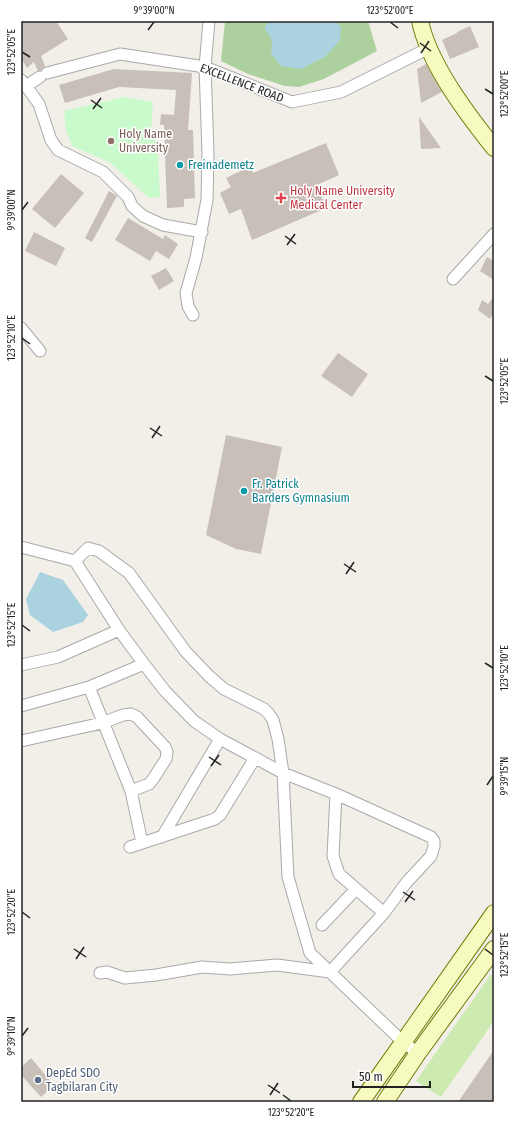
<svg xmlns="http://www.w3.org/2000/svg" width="515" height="1123" font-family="'Fira Sans Condensed',sans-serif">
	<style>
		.grass { fill: #cdebb0 }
		.forest { fill: #add19e }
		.park { fill: #c8facc }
		.water { fill: #aad3df }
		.building { fill: #c7bfb8 }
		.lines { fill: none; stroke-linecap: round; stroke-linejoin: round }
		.street-casing { stroke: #a9a9a9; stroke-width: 13 }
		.secondary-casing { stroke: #707d05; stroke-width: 18 }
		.street { stroke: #fff; stroke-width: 11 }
		.secondary { stroke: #f7fabf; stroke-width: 16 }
		.ticks { fill: none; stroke: #222; stroke-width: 1.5 }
		.education-dot { fill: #8d6e63; stroke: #fff; stroke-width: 1.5 }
		.culture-dot { fill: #0f9aa8; stroke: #fff; stroke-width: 1.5 }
		.health-dot { fill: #e0444e; stroke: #fff; stroke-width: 1.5 }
		.service-dot { fill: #5c6f8a; stroke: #fff; stroke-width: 1.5 }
		.labels { text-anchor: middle; stroke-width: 3; stroke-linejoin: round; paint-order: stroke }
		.street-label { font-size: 12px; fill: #222; stroke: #fff }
		.education-label { font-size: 12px; fill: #785e54; stroke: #fff; text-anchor: start }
		.culture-label { font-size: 12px; fill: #0d838f; stroke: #fff; text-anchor: start }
		.health-label { font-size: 12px; fill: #be3a42; stroke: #fff; text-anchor: start }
		.service-label { font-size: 12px; fill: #4e5e75; stroke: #fff; text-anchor: start }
		.neatline { fill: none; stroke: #222; stroke-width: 1.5 }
		.ticks-label { font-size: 10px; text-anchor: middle; fill: #222 }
	</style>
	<rect width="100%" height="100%" fill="#f2efe9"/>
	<path class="grass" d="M491 974 494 979V1021L441 1097 416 1081Z"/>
	<path class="forest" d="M225 21H368L377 51 324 79 299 87 285 86 248 74 221 61Z"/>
	<path class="park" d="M124 97 153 102 151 133 157 134 160 197 149 198 109 162 72 146 66 130 64 111Z"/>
	<path class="water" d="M267 21H335L341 27 340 40 325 57 301 69 281 66 271 53 272 40 265 29Z
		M40 572 63 580 88 615 83 622 53 632 30 615 26 599Z"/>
	<path class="building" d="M21 21H56L68 39 41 56 45 66 41 70 38 71 34 62 27 68 21 58Z
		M470 26 479 47 450 59 442 40 457 33V32Z
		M426 64 442 92 421 103 417 69Z
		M114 69 192 73 188 130H193L195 198 184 199V207L167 208 164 125H160L161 114 174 115 176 90 119 87 65 103 59 85Z
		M419 117 424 124 441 148 421 149Z
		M326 143 339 175 317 185 326 208 252 240 241 209 229 214 220 193 231 187 226 178 251 166 253 173Z
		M61 174 84 193 55 228 32 209Z
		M109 191 117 196 92 242 85 238Z
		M128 218 163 239 165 235 178 244 169 259 156 251 150 261 115 240Z
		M34 232 65 248 56 266 25 251Z
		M487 257 494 261V280L480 271Z
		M166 268 174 281 159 290 151 276Z
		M494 296V312L490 319 478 310 482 300 488 304Z
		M338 353 368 374 352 397 321 376Z
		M226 435 282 447 261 554 236 549 206 535Z
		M494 1050V1102H458Z
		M31 1058 54 1085 41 1097 21 1075V1067Z"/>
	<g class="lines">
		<defs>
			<path id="street" d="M47 73 120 54 205 67 292 102 341 92 429 48
				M21 80 26 86 39 104 51 140 58 150 103 172 128 197 132 206 143 216 163 225 202 232
				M26 86 40 77
				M453 279 494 234
				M193 315 188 306 186 293 196 258 207 200 208 153 205 67 209 21
				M21 328 40 351
				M21 547 75 561 119 630 144 664
				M75 561 88 548 99 551 129 573 186 652 209 676 224 689 264 709 269 714 273 720 278 739 283 773 288 877 310 953 403 1042 418 1053
				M21 665 58 657 119 630
				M89 687 131 791 142 843
				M21 706 89 687 144 664 165 691 194 721 220 739 283 773 336 794 431 837 434 841V846L431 856 406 883 384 913 330 972 277 965 230 969 202 967 156 975 125 978 107 972 100 973
				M21 741 102 723 123 715 131 714 137 717 165 747 167 752 166 759 153 779 149 784 131 791
				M336 794 333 856 339 874 384 913
				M162 837 220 739
				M130 847 215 819 220 815 255 758
				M322 925 356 889"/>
			<path id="secondary" d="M420 21C429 64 467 114 494 148
				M361 1102 494 913
				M385 1102 418 1053 494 949"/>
		</defs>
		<use href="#street" class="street-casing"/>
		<use href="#secondary" class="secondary-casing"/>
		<use href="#street" class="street"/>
		<use href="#secondary" class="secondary"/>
	</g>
	<path class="ticks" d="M390 22 398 28M148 30 154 22M420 43 431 51M22 52 30 57M421 53 429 41M485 89 493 94M91 100 102 108M93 109 101 98M22 210 28 202M285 236 296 244M287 245 295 234M22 338 30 344M485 376 493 381M150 428 162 436M152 438 160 426M344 564 356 572M346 574 354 562M22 625 30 631M485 663 493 668M209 757 221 765M211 766 219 755M487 785 493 776M403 892 415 900M405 902 413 891M22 912 30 918M74 949 86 957M485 949 493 955M76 959 84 947M22 1036 28 1028M268 1085 280 1093M270 1095 278 1083M283 1095 291 1101"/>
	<circle class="education-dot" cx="111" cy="141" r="4"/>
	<g class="culture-dot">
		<circle cx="180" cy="165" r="4"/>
		<circle cx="244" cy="491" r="4"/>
	</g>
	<path class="health-dot" d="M279 192h4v4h4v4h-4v4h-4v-4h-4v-4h4z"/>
	<circle class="service-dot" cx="38" cy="1080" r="4"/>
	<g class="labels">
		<g class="street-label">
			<text transform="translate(242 83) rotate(21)" y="4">EXCELLENCE ROAD</text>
		</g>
		<g class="education-label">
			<text x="119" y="138">Holy Name<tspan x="119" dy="14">University</tspan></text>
		</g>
		<g class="culture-label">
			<text x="188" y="169">Freinademetz</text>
			<text x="252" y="488">Fr. Patrick<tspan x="252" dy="14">Barders Gymnasium</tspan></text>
		</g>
		<g class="health-label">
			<text x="290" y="195">Holy Name University<tspan x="290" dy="14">Medical Center</tspan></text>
		</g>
		<g class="service-label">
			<text x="46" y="1077">DepEd SDO<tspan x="46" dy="14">Tagbilaran City</tspan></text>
		</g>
	</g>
	<rect width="515" height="1123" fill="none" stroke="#ffffff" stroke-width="44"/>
	<path d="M353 1081v6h77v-6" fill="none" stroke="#222222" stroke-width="2"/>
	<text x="359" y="1081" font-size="12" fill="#222222" stroke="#ffffff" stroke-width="3" paint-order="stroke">50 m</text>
	<rect x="22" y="22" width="471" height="1079" class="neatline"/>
	<g class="ticks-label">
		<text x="154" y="14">9°39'00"N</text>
		<text x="390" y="14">123°52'00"E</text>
		<text transform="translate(11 52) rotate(-90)" y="4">123°52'05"E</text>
		<text transform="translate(504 94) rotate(-90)" y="4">123°52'00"E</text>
		<text transform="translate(11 210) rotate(-90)" y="4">9°39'00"N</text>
		<text transform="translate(11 338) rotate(-90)" y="4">123°52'10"E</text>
		<text transform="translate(504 381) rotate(-90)" y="4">123°52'05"E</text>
		<text transform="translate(11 625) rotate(-90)" y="4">123°52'15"E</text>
		<text transform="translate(504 668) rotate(-90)" y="4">123°52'10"E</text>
		<text transform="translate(504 776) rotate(-90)" y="4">9°39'15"N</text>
		<text transform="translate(11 912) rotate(-90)" y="4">123°52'20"E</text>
		<text transform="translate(504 955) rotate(-90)" y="4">123°52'15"E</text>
		<text transform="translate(11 1036) rotate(-90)" y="4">9°39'10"N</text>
		<text x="291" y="1116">123°52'20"E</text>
	</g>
</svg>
